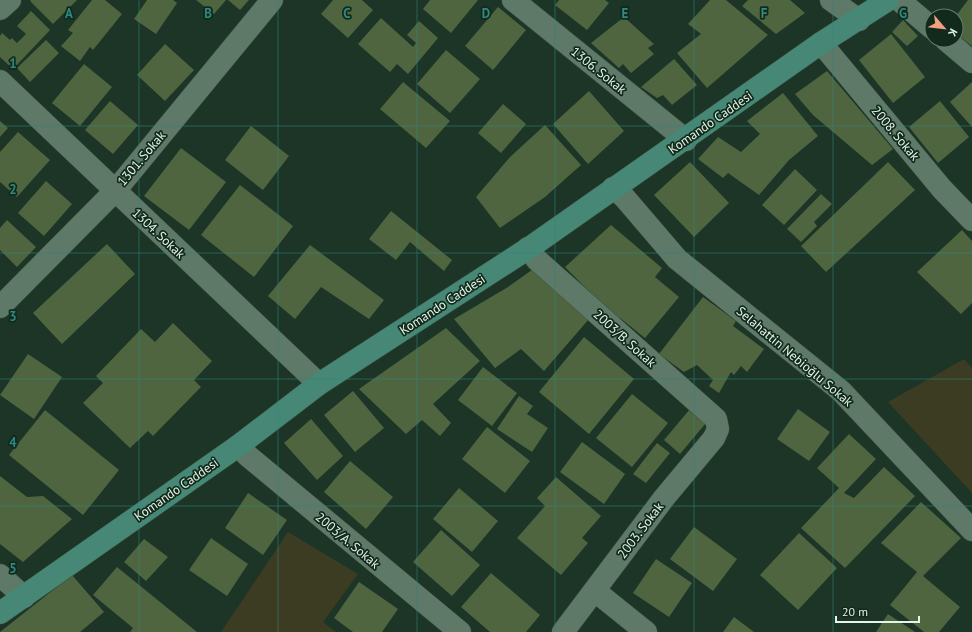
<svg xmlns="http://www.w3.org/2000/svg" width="972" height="632" font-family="'PT Sans',sans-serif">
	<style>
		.green { fill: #3c3c23 }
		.building { fill: #4f6540 }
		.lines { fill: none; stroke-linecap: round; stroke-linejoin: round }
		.minor-casing { stroke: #3a5043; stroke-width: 23 }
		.tertiary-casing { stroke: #3a5043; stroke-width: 23 }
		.secondary-casing { stroke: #3a5043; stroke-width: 23 }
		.minor { stroke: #5e7967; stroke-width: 22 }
		.tertiary { stroke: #5e7967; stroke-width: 22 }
		.secondary { stroke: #468875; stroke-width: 22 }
		.grid { fill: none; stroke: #2f8981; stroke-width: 1; stroke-opacity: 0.55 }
		.labels { text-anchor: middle; stroke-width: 3.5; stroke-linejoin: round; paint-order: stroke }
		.street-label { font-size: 13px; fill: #e5f4ea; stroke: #122a1c }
		.grid-label { font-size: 13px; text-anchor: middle; font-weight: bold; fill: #2f8981; stroke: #122a1c; stroke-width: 3.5; stroke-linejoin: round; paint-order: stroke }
	</style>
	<rect width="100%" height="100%" fill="#1c3526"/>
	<path class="green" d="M964 359 972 368V493L888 402Z
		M288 532 358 574 323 622 336 632H221Z"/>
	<path class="building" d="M31 0H77L53 24 30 1Z
		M92 0H105L122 14 93 50 90 47 80 61 61 46 73 33 68 30Z
		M147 0H173L177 3 156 34 134 19Z
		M196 0H226L214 14Z
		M228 0H249L240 10Z
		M333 0H362L373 10 348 38 321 14Z
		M430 0H478L451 33 423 9Z
		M559 0H605L609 3 587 30 555 5Z
		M710 0H726L768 35 707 88 677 53 701 34 688 24Z
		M748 0H790L805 13 776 34 742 6Z
		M968 0H972V46L956 34V16Z
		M498 7 526 30 493 70 465 46Z
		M31 11 50 30 13 69 0 57V36L2 33 10 40 12 38 17 43 26 34 17 26Z
		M624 17 654 44 648 48 654 54 631 73 623 64 619 68 591 43Z
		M381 18 413 47 416 43 407 35 419 21 438 38 408 74 397 64 390 72 358 44Z
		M903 20 918 36 907 46 892 32Z
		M891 34 925 77 893 103 859 60Z
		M46 40 59 53 30 82 17 68Z
		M165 44 194 70 165 101 137 75Z
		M446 50 480 79 450 113 417 84Z
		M674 59 697 85 672 105 663 95 657 98 641 87Z
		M84 64 112 87 80 126 52 103Z
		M827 71 893 149 872 165 813 115 795 94Z
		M403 82 450 121 426 148 380 109Z
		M972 82V127L950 102Z
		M589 91 624 131 588 164 553 124Z
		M783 93 818 136 789 160 759 195 728 173 723 178 698 159 718 137 741 152 760 134 747 121Z
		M110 101 138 125 113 154 85 130Z
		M940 101 969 137 938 163 909 127Z
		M503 104 526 124 501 153 478 133Z
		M0 121 8 128 0 137Z
		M545 125 581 165 545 197 500 228 476 197 510 157Z
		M251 126 289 156 263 190 225 160Z
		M18 132 50 160 17 197 0 182V152Z
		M181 148 226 182 189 230 144 196Z
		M690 162 729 203 694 237 654 195Z
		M888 162 915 190 826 272 801 246Z
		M795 169 817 190 784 225 762 205Z
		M46 181 72 204 44 236 18 213Z
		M240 185 293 226 254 277 201 235Z
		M821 194 832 204 814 222 817 226 801 242 787 229Z
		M391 211 452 260 444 271 410 242 396 260 369 239Z
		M7 220 36 247 17 267 0 250V228Z
		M611 225 662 268 655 277 679 297 645 338 620 318 618 321 565 267Z
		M962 230 972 241V303L961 314 917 272Z
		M107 244 135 274 62 344 33 313Z
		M310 245 384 300 369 319 321 287 295 319 268 296Z
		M536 267 589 319 544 371 521 349 495 368 454 319 508 287Z
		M703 297 736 321 733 326 764 349 747 372 741 366 734 375 731 372 719 393 709 386 713 380 697 365 684 372 659 354Z
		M173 323 212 361 194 380 201 387 153 436 148 431 130 448 83 403 103 383 96 376 141 329 155 342Z
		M446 328 480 361 433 404 451 423 440 436 422 420 406 434 359 389Z
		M584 337 634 379 589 434 539 392Z
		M28 354 62 377 34 419 0 395Z
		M483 367 517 393 492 426 458 400Z
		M353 391 384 428 355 452 324 415Z
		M632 394 668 423 632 467 596 438Z
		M519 396 533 406 527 414 548 428 532 452 497 429Z
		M690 409 706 423 680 454 664 440Z
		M798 409 830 432 809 461 777 439Z
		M45 410 119 470 83 515 9 455Z
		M311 419 343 456 317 480 284 443Z
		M487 427 530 461 505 493 462 459Z
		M849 434 876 459 844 493 854 498 884 467 915 496 845 568 801 528 839 488 817 468Z
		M582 442 625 474 604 504 560 472Z
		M657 443 670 453 646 483 633 474Z
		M350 461 393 497 366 529 324 492Z
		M0 476 27 497 43 496 72 519 23 562 0 544Z
		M556 477 601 516 582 538 588 543 561 575 517 538 545 506 537 498Z
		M459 488 498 521 472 552 433 519Z
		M248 493 287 520 263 555 225 528Z
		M921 502 961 538 923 576 960 607 939 632H924L890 605 917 572 881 543Z
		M694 527 737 559 713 591 670 559Z
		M441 530 480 565 452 596 413 562Z
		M799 533 837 568 798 610 760 575Z
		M211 538 248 564 227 596 189 570Z
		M144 539 168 557 146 581 124 562Z
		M656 559 692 583 669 617 633 593Z
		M117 567 197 632H130L133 628 93 595Z
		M491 573 540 615 526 632H490L461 607Z
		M72 575 104 612 80 632H0Z
		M359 582 398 609 382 632H353L334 618Z
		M888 614 915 632H876Z
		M734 617 754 632H723Z"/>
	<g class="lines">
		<defs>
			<path id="minor" d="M513 0 686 140
				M831 0 859 20
				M899 0 932 28
				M0 9 10 0
				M946 40 972 62
				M821 43 942 189 972 220
				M0 81 319 384
				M613 188 624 197 677 259 841 391 972 530
				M528 248 537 260 716 419 718 429 714 438 664 498 563 632
				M0 307 115 191 272 0
				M238 446 248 456 460 632
				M595 591 646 632"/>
			<path id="tertiary" d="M0 575 24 597"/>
			<path id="secondary" d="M0 613 238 446 319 384 532 246 821 43 888 0"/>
		</defs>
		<use href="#minor" class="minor-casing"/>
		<use href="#tertiary" class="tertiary-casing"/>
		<use href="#secondary" class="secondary-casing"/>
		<use href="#minor" class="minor"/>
		<use href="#tertiary" class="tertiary"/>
		<use href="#secondary" class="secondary"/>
	</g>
	<path class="grid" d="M139 0V632M278 0V632M417 0V632M555 0V632M694 0V632M833 0V632M0 126H972M0 253H972M0 379H972M0 506H972"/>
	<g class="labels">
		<g class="street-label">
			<text transform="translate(599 70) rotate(39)" y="5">1306. Sokak</text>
			<text transform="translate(710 122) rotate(-35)" y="5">Komando Caddesi</text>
			<text transform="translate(896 133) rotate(50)" y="5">2008. Sokak</text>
			<text transform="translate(141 158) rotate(-50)" y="5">1301. Sokak</text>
			<text transform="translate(159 233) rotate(43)" y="5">1304. Sokak</text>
			<text transform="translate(442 304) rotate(-33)" y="5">Komando Caddesi</text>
			<text transform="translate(625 338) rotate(42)" y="5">2003/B. Sokak</text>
			<text transform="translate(795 356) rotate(40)" y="5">Selahattin Nebioğlu Sokak</text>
			<text transform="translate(176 489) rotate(-35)" y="5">Komando Caddesi</text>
			<text transform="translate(640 530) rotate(-53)" y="5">2003. Sokak</text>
			<text transform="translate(348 540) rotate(40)" y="5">2003/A. Sokak</text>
		</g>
	</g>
	<g class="grid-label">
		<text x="69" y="18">A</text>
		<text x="208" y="18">B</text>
		<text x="347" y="18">C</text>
		<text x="486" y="18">D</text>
		<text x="625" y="18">E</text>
		<text x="764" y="18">F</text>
		<text x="903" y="18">G</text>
		<text x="13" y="68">1</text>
		<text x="13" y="194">2</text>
		<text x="13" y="321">3</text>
		<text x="13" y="447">4</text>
		<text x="13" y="573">5</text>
	</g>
	<g transform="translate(944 28) rotate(118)"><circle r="19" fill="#122a1c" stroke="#667b6e"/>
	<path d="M0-3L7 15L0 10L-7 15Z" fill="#f39f83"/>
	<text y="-6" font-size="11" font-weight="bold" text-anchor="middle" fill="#e5f4ea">K</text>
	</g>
	<path d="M836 616v6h83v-6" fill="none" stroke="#e5f4ea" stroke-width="2"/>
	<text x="842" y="616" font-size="12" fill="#e5f4ea" stroke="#122a1c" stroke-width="3" paint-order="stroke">20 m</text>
</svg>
